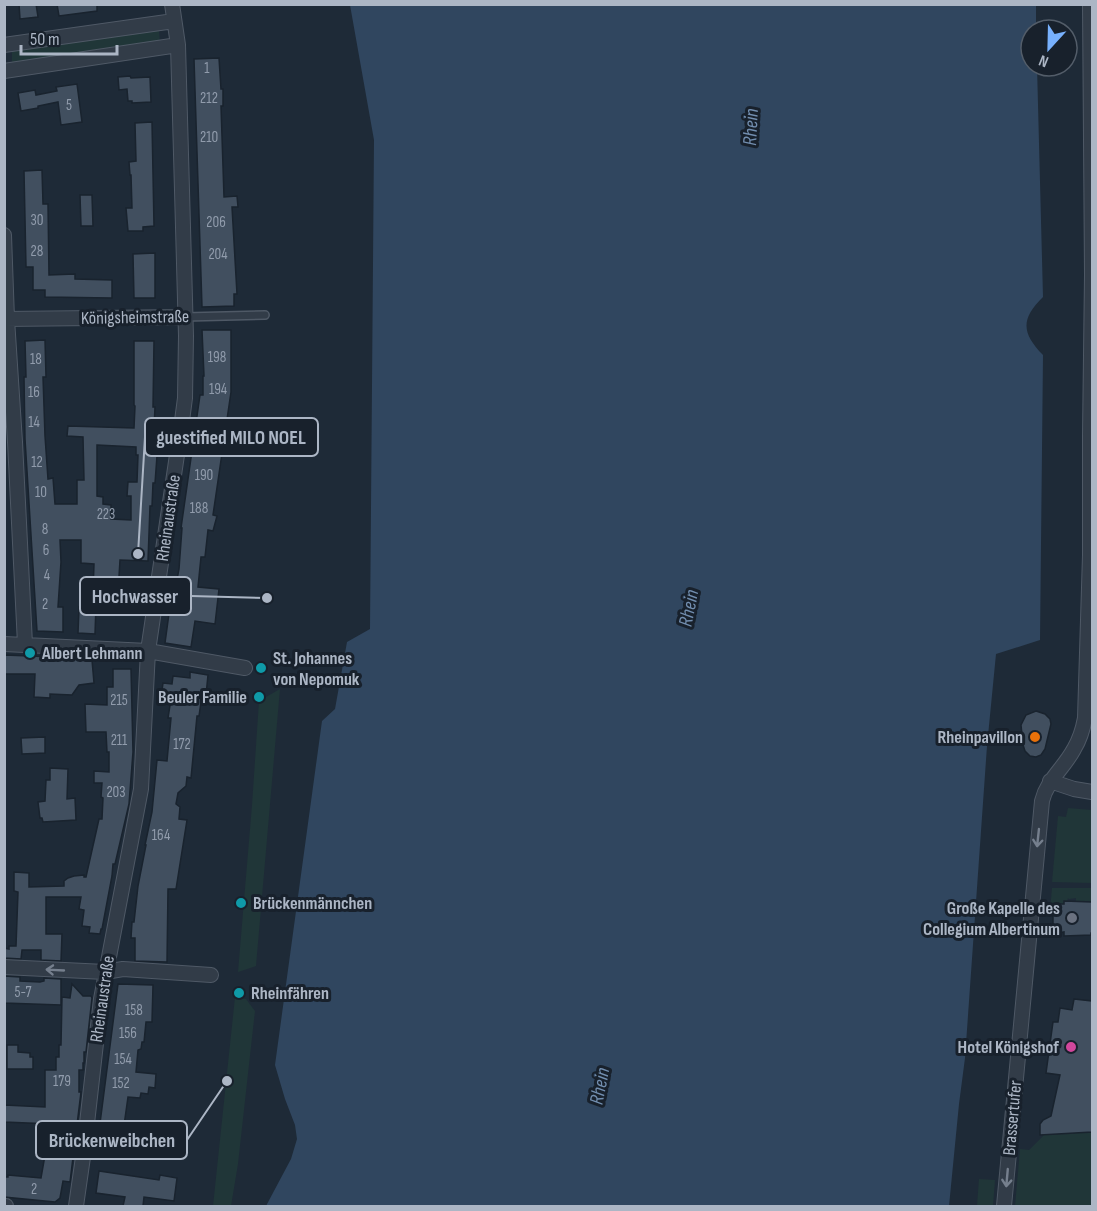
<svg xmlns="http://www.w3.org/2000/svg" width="1097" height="1211" font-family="'Sofia Sans Condensed',sans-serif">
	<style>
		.green { fill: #203638 }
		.water { fill: #30465f }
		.building { fill: #414f5f; stroke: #19232e; stroke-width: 1.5; fill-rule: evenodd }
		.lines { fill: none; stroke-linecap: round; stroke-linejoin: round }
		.service-casing { stroke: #4f5966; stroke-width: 10 }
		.minor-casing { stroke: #4f5966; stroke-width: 16 }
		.service { stroke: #323c48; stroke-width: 7 }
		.minor { stroke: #323c48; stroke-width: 14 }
		.oneway { stroke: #757f8d }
		.culture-dot { fill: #0f9aa8; stroke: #18212c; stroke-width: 2 }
		.food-dot { fill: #e8710a; stroke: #18212c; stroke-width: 2 }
		.worship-dot { fill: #6b7280; stroke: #18212c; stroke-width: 2 }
		.hotel-dot { fill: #d1479c; stroke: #18212c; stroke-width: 2 }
		.labels { text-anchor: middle; stroke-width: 6; stroke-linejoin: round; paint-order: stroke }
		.number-label { font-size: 15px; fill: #919cac }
		.street-label { font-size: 18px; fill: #acb6c5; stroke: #18212c }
		.poi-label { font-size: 18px; font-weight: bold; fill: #acb6c5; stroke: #18212c; text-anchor: start }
		.water-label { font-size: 20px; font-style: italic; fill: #728eaf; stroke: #18212c }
		.leader { fill: none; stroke: #acb6c5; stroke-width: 2 }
		.callout-dot { fill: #acb6c5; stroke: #18212c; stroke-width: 2 }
		.callout { fill: #18212c; stroke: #acb6c5; stroke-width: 2 }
		.callout-label { font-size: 20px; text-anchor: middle; font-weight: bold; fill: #acb6c5 }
	</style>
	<rect width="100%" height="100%" fill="#1e2a37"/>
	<path class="green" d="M159 30 160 44 12 63V49Z
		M280 689 256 966 238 972 252 805 259 701Z
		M1068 808 1092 810V883L1052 882 1058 816 1066 817Z
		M1052 888H1092V904L1090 902 1080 904V901H1076V898L1069 899 1068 898 1067 901H1064V904H1058V910H1050Z
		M235 997 246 999 255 1011 238 1164 231 1206H213Z
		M1092 1132V1206H1015L1020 1149 1029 1150 1044 1135Z
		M979 1179 995 1180 993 1206H977Z"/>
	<path class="water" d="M350 5H1036V30H1031V66H1037L1043 297C1021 319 1021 332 1043 355L1040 640 996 654 987 746 965 1058 959 1104 949 1206H266L291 1159 297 1139 295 1125 285 1099 275 1065 322 721 335 709 347 642 370 629 374 140Z"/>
	<path class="building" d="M19 4H36L38 17 20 19Z
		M57 4H97V11L59 16Z
		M219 58 221 89H223V106H221L224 197 237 196 238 207H232L237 294H234V306L202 307 194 59Z
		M130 76 131 78 150 77 151 102 132 103V101H128L127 89 119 90 118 77Z
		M77 84 82 122 61 125 58 102 38 106V108L21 111 18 93 35 90 36 95 57 91 56 87Z
		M152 122 154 226 143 227V231H128L126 208H132L131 175H130L129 162 136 161 135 123Z
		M42 170 43 204H48L49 275 75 274V279L112 280V298L45 297V290H33V267H26L24 171Z
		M80 195H92L93 226H81Z
		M155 253V298H134L133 254Z
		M202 330H231V392L213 515 217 516 213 531 208 530 205 557H201L198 587 219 589 215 624 195 621 191 647 165 643 173 584 176 585 179 569 182 528H181L200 395H203V376H204Z
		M45 340 46 377H43L45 436 48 479 53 478 55 504H77V480H84L83 437 67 436 68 426 134 428 135 406 134 405V341H154L153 407H155L154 429H156L155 456H157L155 483H153L152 506H150L148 561 120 560 118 593 108 592V606L96 605 95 634 78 633 79 607 85 608 86 591 93 592 94 564 81 563V540H60L61 562 58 607H63V632L37 631 25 439 24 377H26L25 341ZM97 445 136 447V455H138L137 482H128L127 496H131V520L111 519V505L103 504V497L97 496Z
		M4 655 81 658 82 660H92L94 683 79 685 72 695 50 694V698L34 697 35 674H4Z
		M113 669H131L133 752 129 804 115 864H113L112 876 102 929H101L100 934 89 933 90 927 82 926 84 910 79 909 81 897H46V934H62L61 961 41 960V950H22L21 959 4 958V948L9 949V946H16L18 892 14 891V872L29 873V887L64 886V881L68 878 74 876 84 875V877H86L99 819H102L103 798 101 797 102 783H94V771L109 772V752H107L106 732H86L85 704 107 705V687H113Z
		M190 672 208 675 206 695H202L199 716H197L191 778 187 777 186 786 178 793 176 804 180 807 179 819 187 820 176 889H168L167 962 135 961V938H131L132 922H134L138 886 146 845H145L152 812 157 760 167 761 171 718H168L171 699 161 698 163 683 172 684 173 676 190 678Z
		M1036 711 1045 714 1050 719 1051 724 1045 749 1041 755 1036 757 1030 756 1025 751 1023 745 1021 725 1026 715Z
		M45 737V753L22 754 21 738Z
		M50 768 68 769 67 799 75 798 76 820 43 822 42 818H40L38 802 45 801 46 780H50Z
		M1064 901 1092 902V932L1091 933V935L1064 936V932L1058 933V926H1053V910H1058V904H1064Z
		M4 976 20 977V981L40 982 44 981V978L61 979V1005L4 1003Z
		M72 984 83 996H91L92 998 86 1052H84V1063H83V1070H79V1092H81L70 1182 63 1181 60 1198 55 1202 4 1197V1177H8V1175L41 1178 45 1155H48L51 1124 4 1122V1105L45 1107V1070H56V1057H59V1045H61L62 997 70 998Z
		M118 984 153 985 152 1022H146L144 1042H142L141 1049 138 1050 136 1072 156 1074 155 1088 149 1087 148 1094 141 1093 140 1098 128 1097 120 1154 103 1152 105 1132 99 1131Z
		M1074 999 1092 1001V1132L1040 1135V1124L1043 1120 1051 1116 1060 1075 1046 1073 1053 1022H1058L1060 1008 1072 1010Z
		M7 1045H18V1052L30 1053V1057H33V1069H7Z
		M99 1171 159 1180 160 1175 177 1178 174 1201 144 1197 143 1206H123L125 1197 96 1193Z"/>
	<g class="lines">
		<defs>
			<path id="service" d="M185 317 265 315"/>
			<path id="minor" d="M4 45 174 21
				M4 71 178 45
				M4 235 7 319 15 442 25 644
				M4 319 185 317
				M4 644 148 651 245 668
				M1050 781 1074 789 1092 792
				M4 967 105 972 123 969 211 975
				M4 1206H6
				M76 1206 84 1150 101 999 141 789 148 651 182 421 185 398 186 336 178 45 172 4
				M1004 1206 1042 801C1047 780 1064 768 1074 749 1080 739 1083 729 1085 718L1090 555V435L1092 275 1090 4"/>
		</defs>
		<use href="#service" class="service-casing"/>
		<use href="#minor" class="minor-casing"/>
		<use href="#service" class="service"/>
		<use href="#minor" class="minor"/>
	</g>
	<defs><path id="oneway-shaft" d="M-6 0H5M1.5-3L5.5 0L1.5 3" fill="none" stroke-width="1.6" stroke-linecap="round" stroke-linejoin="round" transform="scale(1.5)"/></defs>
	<g class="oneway">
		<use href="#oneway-shaft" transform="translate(1038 838) rotate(96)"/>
		<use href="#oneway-shaft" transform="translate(55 970) rotate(-177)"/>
		<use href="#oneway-shaft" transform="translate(1007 1178) rotate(95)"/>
	</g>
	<g class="culture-dot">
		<circle cx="30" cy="653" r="6"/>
		<circle cx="261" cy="668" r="6"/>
		<circle cx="259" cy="697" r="6"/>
		<circle cx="241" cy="903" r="6"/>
		<circle cx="239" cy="993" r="6"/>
	</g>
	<circle class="food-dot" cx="1035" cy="737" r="6"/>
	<circle class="worship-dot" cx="1072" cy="918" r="6"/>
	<circle class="hotel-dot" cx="1071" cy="1047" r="6"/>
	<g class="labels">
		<g class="number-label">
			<text x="207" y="73">1</text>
			<text x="209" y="103">212</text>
			<text x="69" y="110">5</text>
			<text x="209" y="142">210</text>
			<text x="37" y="225">30</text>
			<text x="216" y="227">206</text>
			<text x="37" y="256">28</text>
			<text x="218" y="259">204</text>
			<text x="217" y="362">198</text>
			<text x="36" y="364">18</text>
			<text x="218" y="394">194</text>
			<text x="34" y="397">16</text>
			<text x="34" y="427">14</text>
			<text x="37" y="467">12</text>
			<text x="204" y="480">190</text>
			<text x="41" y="497">10</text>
			<text x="199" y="513">188</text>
			<text x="106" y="519">223</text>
			<text x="45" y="534">8</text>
			<text x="46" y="555">6</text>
			<text x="47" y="580">4</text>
			<text x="45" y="609">2</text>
			<text x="119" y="705">215</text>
			<text x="119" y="745">211</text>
			<text x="182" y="749">172</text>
			<text x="116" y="797">203</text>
			<text x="161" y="840">164</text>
			<text x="23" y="997">5-7</text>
			<text x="134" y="1015">158</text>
			<text x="128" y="1038">156</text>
			<text x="123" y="1064">154</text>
			<text x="62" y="1086">179</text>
			<text x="121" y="1088">152</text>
			<text x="34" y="1194">2</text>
		</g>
		<g class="street-label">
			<text transform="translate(135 317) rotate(-1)" y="6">Königsheimstraße</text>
			<text transform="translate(168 518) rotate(-82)" y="6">Rheinaustraße</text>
			<text transform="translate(102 999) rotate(-82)" y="6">Rheinaustraße</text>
			<text transform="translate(1012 1118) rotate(-85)" y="6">Brassertufer</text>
		</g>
		<g class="poi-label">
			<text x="42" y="659">Albert Lehmann</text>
			<text x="273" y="664">St. Johannes<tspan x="273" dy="21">von Nepomuk</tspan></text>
			<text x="247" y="703" text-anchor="end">Beuler Familie</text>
			<text x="1023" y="743" text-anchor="end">Rheinpavillon</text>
			<text x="253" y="909">Brückenmännchen</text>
			<text x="1060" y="914" text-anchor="end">Große Kapelle des<tspan x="1060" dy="21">Collegium Albertinum</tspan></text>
			<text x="251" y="999">Rheinfähren</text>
			<text x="1059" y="1053" text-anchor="end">Hotel Königshof</text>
		</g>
		<g class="water-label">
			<text transform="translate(750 127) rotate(-87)" y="7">Rhein</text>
			<text transform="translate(688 608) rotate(-79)" y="7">Rhein</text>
			<text transform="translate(599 1086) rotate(-79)" y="7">Rhein</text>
		</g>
	</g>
	<path class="leader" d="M138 554L145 437M267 598L191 596M227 1081L187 1140"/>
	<g class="callout-dot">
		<circle cx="138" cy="554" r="6"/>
		<circle cx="267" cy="598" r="6"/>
		<circle cx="227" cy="1081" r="6"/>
	</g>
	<g class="callout">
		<rect x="145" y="418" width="173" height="38" rx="6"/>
		<rect x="80" y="577" width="111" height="38" rx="6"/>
		<rect x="36" y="1121" width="151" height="38" rx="6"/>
	</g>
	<g class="callout-label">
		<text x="231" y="444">guestified MILO NOEL</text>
		<text x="135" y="603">Hochwasser</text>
		<text x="112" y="1147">Brückenweibchen</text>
	</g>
	<rect width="1097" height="1211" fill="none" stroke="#acb6c5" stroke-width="12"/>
	<g transform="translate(1049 48) rotate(202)"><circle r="28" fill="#18212c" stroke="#535d69" stroke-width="1.5"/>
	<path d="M0-4.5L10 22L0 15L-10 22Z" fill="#78b1fd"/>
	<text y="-9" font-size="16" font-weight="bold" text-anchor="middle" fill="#acb6c5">N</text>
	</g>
	<path d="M21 45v9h96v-9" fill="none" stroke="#acb6c5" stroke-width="3"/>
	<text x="30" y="45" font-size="18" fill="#acb6c5" stroke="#18212c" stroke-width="4.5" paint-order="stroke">50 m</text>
</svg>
